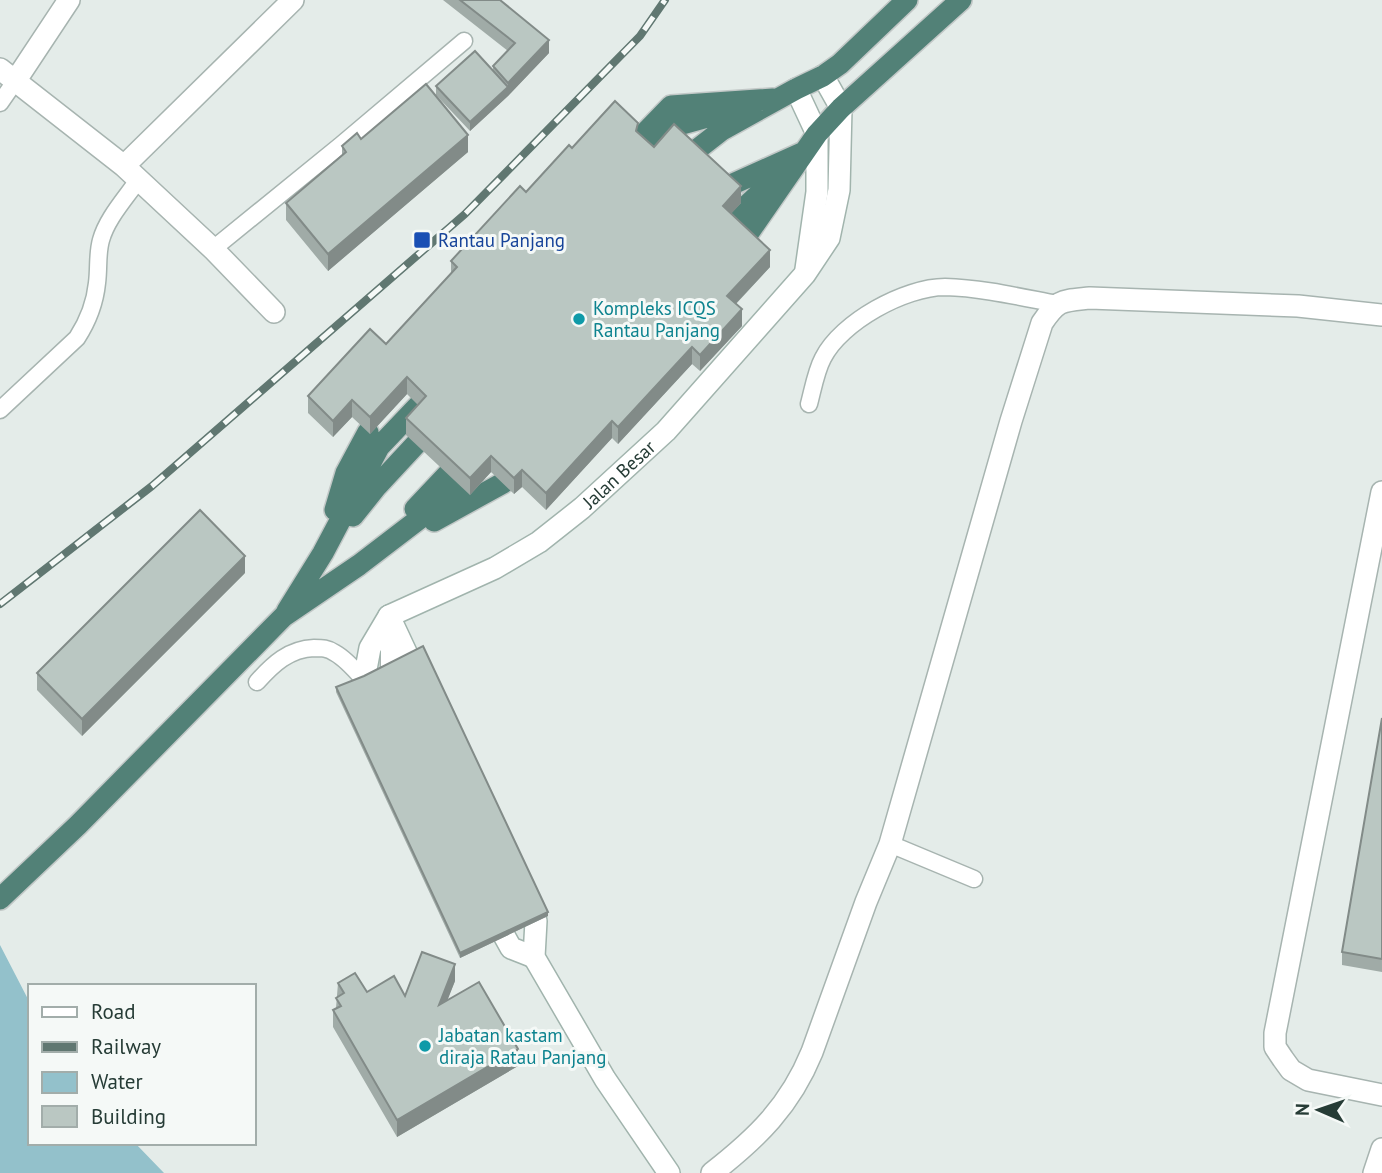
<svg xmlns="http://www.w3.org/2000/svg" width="1382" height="1173" font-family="'PT Sans',sans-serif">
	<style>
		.water { fill: #93c1cb }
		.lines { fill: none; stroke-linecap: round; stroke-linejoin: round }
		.service-casing { stroke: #a7b4b0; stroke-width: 19 }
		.minor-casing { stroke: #a7b4b0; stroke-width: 24 }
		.secondary-casing { stroke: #a1b4ad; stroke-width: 24 }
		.trunk-casing { stroke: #c2c8c7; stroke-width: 24 }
		.service { stroke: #fff; stroke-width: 16 }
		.minor { stroke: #fff; stroke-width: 21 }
		.secondary { stroke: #fff; stroke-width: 21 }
		.trunk { stroke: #528177; stroke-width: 21 }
		.rail-casing { stroke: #607771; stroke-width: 8 }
		.rail { stroke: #f5f9f7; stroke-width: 5; stroke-dasharray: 16; stroke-linecap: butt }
		.wall { fill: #a0aba7 }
		.shaded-wall { fill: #828b88 }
		.building { fill: #bac7c2; stroke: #828b88; stroke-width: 2 }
		.transit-dot { fill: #1a4fb4; stroke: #f5f9f7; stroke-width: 2.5 }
		.culture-dot { fill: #0f9aa8; stroke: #f5f9f7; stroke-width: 2.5 }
		.labels { text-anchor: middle; stroke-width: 6; stroke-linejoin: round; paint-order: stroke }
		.transit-label { font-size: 19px; fill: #164399; stroke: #f5f9f7; text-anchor: start }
		.culture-label { font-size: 19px; fill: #0d838f; stroke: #f5f9f7; text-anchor: start }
		.street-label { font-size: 19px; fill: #263c36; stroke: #f5f9f7 }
	</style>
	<rect width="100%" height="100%" fill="#e4ece9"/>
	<path class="water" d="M0 945 30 1003V1143H135L164 1173H0Z"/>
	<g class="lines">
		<defs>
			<path id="service" d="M0 103 16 80
				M213 249 341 145 464 41
				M809 404C813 389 816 371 823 358 841 322 905 287 945 287 982 288 1020 297 1057 304
				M0 410 77 338C88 321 95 303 97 283 99 268 97 254 101 240 107 218 126 198 138 180
				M389 619V667L397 682
				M257 682C273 664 289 649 314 648 322 648 328 648 335 653 346 659 356 671 364 680
				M890 844 974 879"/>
			<path id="minor" d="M0 69 124 166 213 249 274 312
				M16 80 69 0
				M124 166 293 0
				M1382 492 1275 1033V1047L1283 1059 1291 1070 1308 1080 1382 1095
				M712 1173C757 1138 790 1106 812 1052L866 902 890 844 1011 421 1042 323C1058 299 1062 301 1090 298L1298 306 1382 315
				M1374 1173 1382 1149"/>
			<g id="secondary">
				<path d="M796 89 817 134V192L806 269"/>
				<path d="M389 616 418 678"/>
				<path id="s1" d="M375 699 364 680 370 648 389 616 495 568 539 542 582 508 666 431 805 274 829 238 839 190 841 108 823 76"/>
				<path d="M524 896 536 921 534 957 605 1079 669 1173"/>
				<path d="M491 912 511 948 534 957"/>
			</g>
			<path id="trunk" d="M638 140 671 106 773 99
				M657 147 679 125 726 112
				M690 155 722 130 796 89 823 76 840 64 907 0
				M724 188 804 152
				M726 225 774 180
				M743 241 817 134 841 108 961 0
				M415 509 448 474
				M335 510 346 473 368 432
				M353 516 377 486 416 444
				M434 521 503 483
				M287 611 323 553 379 447 419 405
				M0 899 78 825 284 616 359 565 461 487"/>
		</defs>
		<use href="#service" class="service-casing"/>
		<use href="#minor" class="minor-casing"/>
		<use href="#secondary" class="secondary-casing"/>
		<use href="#trunk" class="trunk-casing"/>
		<use href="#service" class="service"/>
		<use href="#minor" class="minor"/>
		<use href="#secondary" class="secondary"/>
		<use href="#trunk" class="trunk"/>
		<defs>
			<path id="rail" d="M0 604 152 486 465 214 640 36 665 0"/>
		</defs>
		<use href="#rail" class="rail-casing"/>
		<use href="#rail" class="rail"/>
	</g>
	<path class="wall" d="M443 0H500L549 53 508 96 470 131 436 95V86L493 71V66L508 51Z
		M638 133 654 147 741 203 731 213 770 267 736 304 742 326 700 371 692 364 618 444 612 438 546 510 522 487 514 494 491 472 470 495 406 435V418L418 405 407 394 370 434 352 417 333 437 308 413V396L386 344 451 274V261L526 192 572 148Z
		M361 139 468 152 328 271 286 220V203L342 156V146Z
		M245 573 82 736 37 690V673Z
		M336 687 548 916 460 958 336 692Z
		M1382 718V972L1342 965V952Z
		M455 981 447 1000 518 1066 397 1137 333 1027V1010L336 1008 338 983 367 992 405 996Z"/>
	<path class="shaded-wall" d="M549 40V53L508 96 470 131V122L508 87V83Z
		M468 135V152L328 271V254Z
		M741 186V203L723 223V206Z
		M770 250V267L727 313V296Z
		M742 309V326L700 371V355Z
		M692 347V364L618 444V427Z
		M407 377V394L370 434V417Z
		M352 400V417L333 437V421Z
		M612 421V438L546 510V493Z
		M491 456V472L470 495V478Z
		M522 470V487L514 494V478Z
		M245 556V573L82 736V719Z
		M548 912V916L460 958V953Z
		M455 964V981L439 1022V1005Z
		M518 1049V1066L397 1137V1120Z"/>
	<path class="building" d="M460 0H500L549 40 508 83 493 66 515 43Z
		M475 51 508 87 470 122 436 86Z
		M426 84 468 135 328 254 286 203 346 152 342 146 357 133 361 139Z
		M615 101 638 123 636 131 654 147 674 124 741 186 723 206 770 250 727 296 742 309 700 355 692 347 618 427 612 421 546 493 522 470 514 478 491 456 470 478 406 418 426 396 407 377 370 417 352 400 333 421 308 396 370 329 386 344 457 267 451 261 520 186 526 192 569 145 572 148Z
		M200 510 245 556 82 719 37 673Z
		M423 646 548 912 460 953 336 687 364 676Z
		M1382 718V959L1342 952Z
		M422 952 455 964 439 1005 479 982 518 1049 397 1120 333 1010 341 1006 336 998 344 993 338 983 355 973 367 992 394 976 405 996Z"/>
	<rect class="transit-dot" x="413" y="231" width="18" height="18" rx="3.5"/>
	<g class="culture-dot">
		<circle cx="579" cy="319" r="7"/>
		<circle cx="425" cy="1046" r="7"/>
	</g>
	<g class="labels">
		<g class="transit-label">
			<text x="438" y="247">Rantau Panjang</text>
		</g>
		<g class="culture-label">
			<text x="593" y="315">Kompleks ICQS<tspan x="593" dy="22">Rantau Panjang</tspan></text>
			<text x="439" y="1042">Jabatan kastam<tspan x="439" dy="22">diraja Ratau Panjang</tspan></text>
		</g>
		<g class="street-label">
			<text dy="7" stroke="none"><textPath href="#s1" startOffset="364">Jalan Besar</textPath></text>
		</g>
	</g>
	<rect x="28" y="984" width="228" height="161" fill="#f5f9f7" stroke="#a2adaa" stroke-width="2"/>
	<rect x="42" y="1007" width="35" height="10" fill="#ffffff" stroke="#a2adaa" stroke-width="2"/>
	<text x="91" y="1019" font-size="21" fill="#263c36">Road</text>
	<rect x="42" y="1042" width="35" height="10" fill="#607771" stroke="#a2adaa" stroke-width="2"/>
	<text x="91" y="1054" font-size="21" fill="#263c36">Railway</text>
	<rect x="42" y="1072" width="35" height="21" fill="#93c1cb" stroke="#a2adaa" stroke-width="2"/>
	<text x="91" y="1089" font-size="21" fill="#263c36">Water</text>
	<rect x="42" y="1106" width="35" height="21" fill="#bac7c2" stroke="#a2adaa" stroke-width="2"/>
	<text x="91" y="1124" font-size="21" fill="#263c36">Building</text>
	<g transform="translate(1319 1110) rotate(272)" stroke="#f5f9f7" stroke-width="5" paint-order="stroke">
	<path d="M0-5L12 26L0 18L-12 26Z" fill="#263c36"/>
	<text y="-10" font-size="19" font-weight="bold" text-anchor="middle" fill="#263c36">N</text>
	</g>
</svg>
